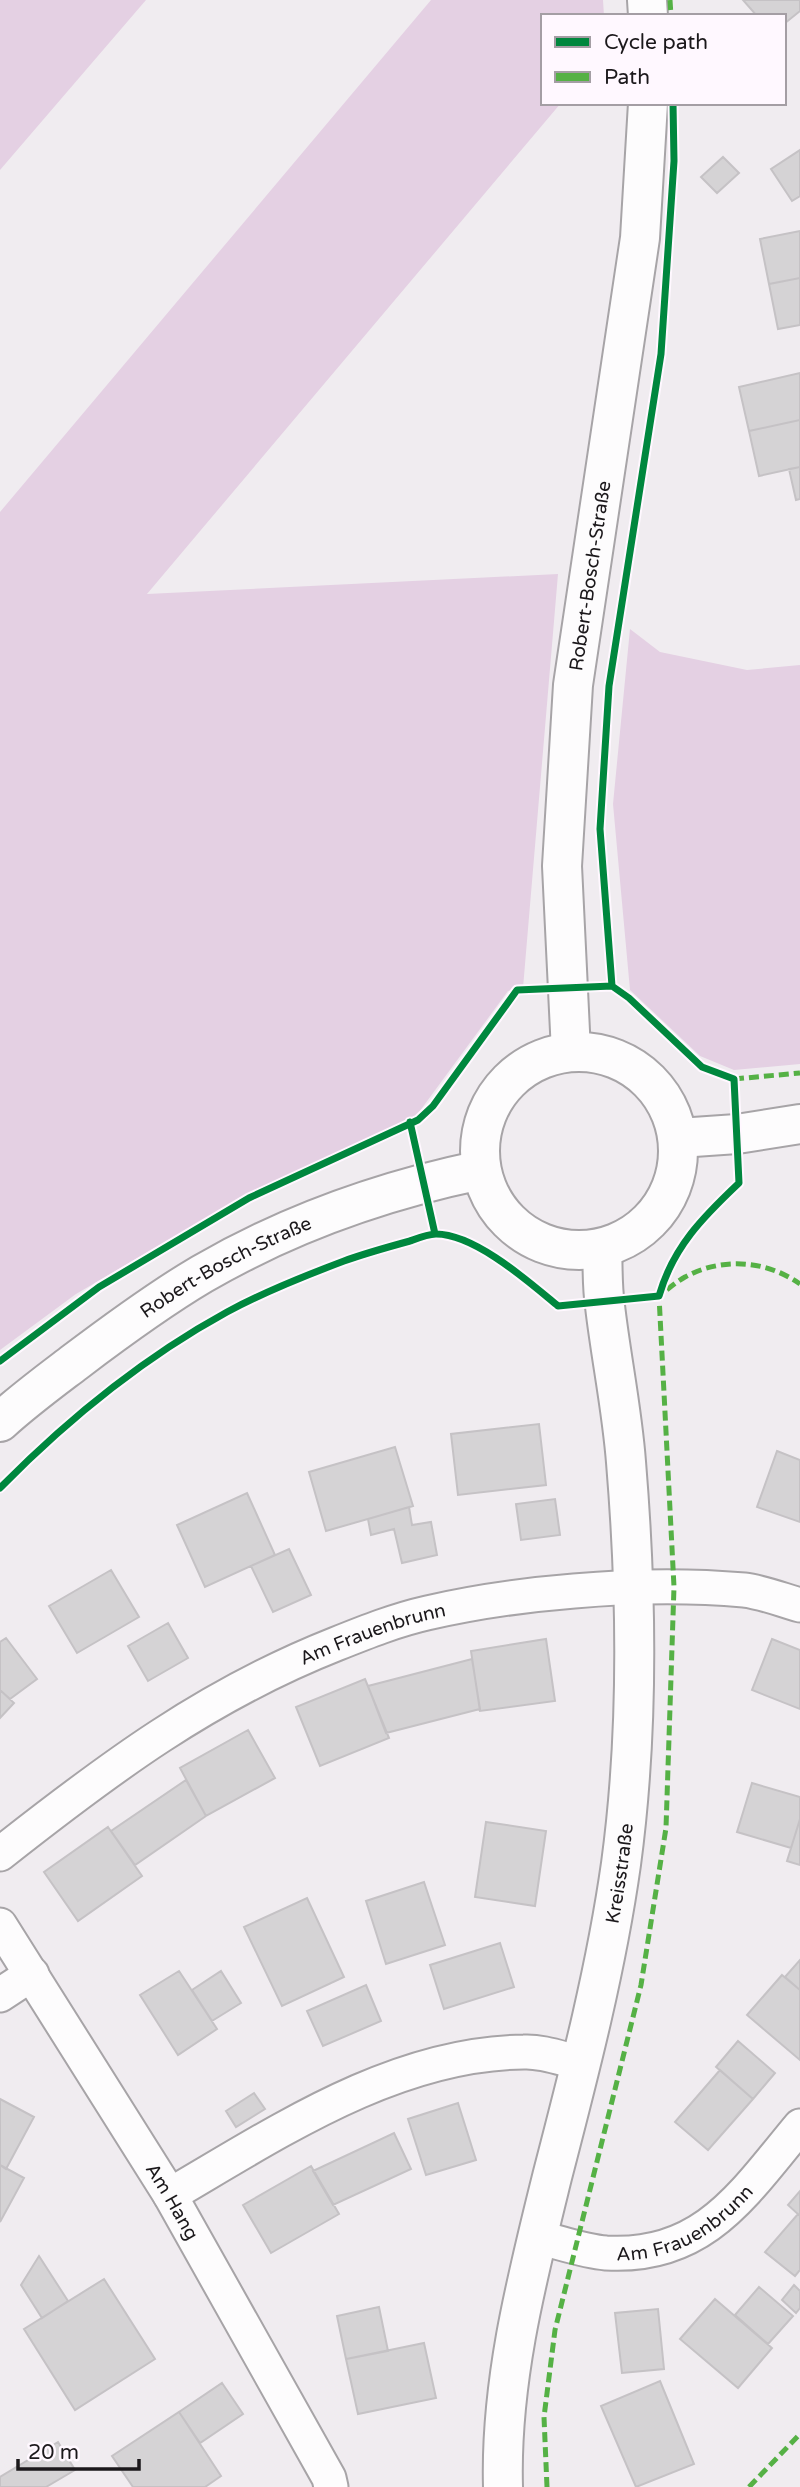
<svg xmlns="http://www.w3.org/2000/svg" width="800" height="2487" font-family="'Varela Round',sans-serif">
	<style>
		.green { fill: #e4d0e3 }
		.building { fill: #d5d3d5; stroke: #c5c2c5; stroke-width: 2 }
		.lines { fill: none; stroke-linecap: round; stroke-linejoin: round }
		.street-casing { stroke: #a7a4a7; stroke-width: 37 }
		.secondary-casing { stroke: #a7a4a7; stroke-width: 42 }
		.street { stroke: #fdfcfd; stroke-width: 33 }
		.secondary { stroke: #fdfcfd; stroke-width: 38 }
		.quiet { stroke: #55b145; stroke-width: 5; stroke-dasharray: 10 5; stroke-linecap: butt }
		.cycleway-casing { stroke: #fff8ff; stroke-width: 11 }
		.cycleway { stroke: #00873e; stroke-width: 7 }
		.labels { text-anchor: middle; stroke-width: 5; stroke-linejoin: round; paint-order: stroke }
		.street-label { font-size: 19px; fill: #1b181b; stroke: #fff8ff }
	</style>
	<rect width="100%" height="100%" fill="#f0ecf0"/>
	<path class="green" d="M0 0H146L0 170Z
		M431 0H603L604 16H543V103H561L147 594 558 574 523 988 508 991 411 1123 199 1222 76 1294 0 1350V512Z
		M630 629 660 652 747 670 800 665V1064L734 1070 700 1056 630 990 613 804Z"/>
	<path class="building" d="M743 0H800V11L784 24V16H757Z
		M800 150V196L792 201 771 169Z
		M723 157 739 173 717 193 701 177Z
		M800 231V278L769 284 760 239Z
		M800 278V325L778 329 769 284Z
		M800 373V420L749 431 739 387Z
		M800 420V467L759 476 749 431Z
		M800 467V499L796 500 789 469Z
		M539 1424 546 1485 458 1495 451 1434Z
		M395 1447 413 1506 326 1531 309 1472Z
		M777 1451 800 1460V1522L757 1507Z
		M247 1493 275 1555 205 1587 177 1525Z
		M555 1499 560 1535 521 1540 516 1504Z
		M409 1507 412 1525 431 1522 437 1555 402 1563 394 1529 371 1535 368 1519Z
		M289 1549 311 1595 273 1612 251 1566Z
		M111 1570 139 1617 77 1653 49 1606Z
		M168 1623 188 1658 148 1681 128 1646Z
		M6 1638 37 1679 10 1699 0 1690V1642Z
		M546 1639 555 1701 480 1711 471 1651Z
		M772 1639 800 1650V1709L752 1690Z
		M472 1659 480 1709 386 1733 368 1686Z
		M365 1679 389 1738 320 1766 296 1707Z
		M0 1690 14 1703 0 1718Z
		M248 1730 275 1778 206 1816 180 1768Z
		M186 1780 206 1816 135 1865 111 1831Z
		M752 1783 800 1797V1819L791 1848 737 1832Z
		M800 1819V1865L787 1861Z
		M486 1822 546 1831 535 1906 475 1897Z
		M108 1827 142 1876 78 1921 44 1872Z
		M424 1882 445 1945 386 1964 366 1901Z
		M307 1898 344 1977 282 2006 244 1927Z
		M500 1943 514 1987 444 2009 430 1965Z
		M800 1960V1990L785 1977Z
		M179 1971 217 2029 178 2055 140 1995Z
		M221 1971 241 2003 212 2021 192 1990Z
		M782 1975 800 1990V2060L747 2015Z
		M366 1985 381 2021 323 2046 307 2011Z
		M738 2041 775 2073 753 2099 716 2067Z
		M720 2070 753 2099 708 2150 675 2122Z
		M254 2093 265 2109 236 2127 226 2111Z
		M0 2099 34 2117 6 2169 0 2165Z
		M458 2103 476 2160 426 2175 408 2119Z
		M394 2133 411 2169 333 2205 313 2171Z
		M0 2165 24 2178 0 2222Z
		M311 2166 339 2214 271 2253 243 2205Z
		M800 2191V2216L788 2205Z
		M798 2214 800 2216V2270L795 2276 765 2252Z
		M39 2256 68 2301 42 2318 21 2285Z
		M104 2279 155 2359 75 2410 24 2329Z
		M794 2285 800 2291V2308L796 2313 782 2300Z
		M759 2287 793 2316 768 2344 735 2315Z
		M715 2299 772 2348 738 2388 680 2339Z
		M379 2307 388 2351 346 2359 337 2316Z
		M658 2309 664 2369 622 2373 615 2313Z
		M424 2343 436 2398 358 2414 346 2359Z
		M660 2381 694 2464 636 2487 601 2406Z
		M222 2383 243 2414 200 2443 179 2412Z
		M179 2412 221 2476 205 2487H133L112 2456Z
		M58 2442 75 2470 46 2487H0V2477Z"/>
	<g class="lines">
		<defs>
			<g id="street">
				<path id="s1" d="M0 1854C109 1768 207 1695 336 1644 366 1632 396 1620 427 1613 475 1602 524 1595 574 1591 630 1586 687 1585 744 1590 762 1592 782 1600 800 1605"/>
				<path id="s2" d="M0 1925 170 2195 329 2478 331 2487"/>
				<path d="M0 1995 32 1974"/>
				<path d="M170 2195C278 2132 395 2053 524 2052 542 2051 563 2059 581 2063"/>
				<path id="s3" d="M537 2237C559 2242 583 2251 606 2253 704 2259 744 2193 800 2126"/>
			</g>
			<g id="secondary">
				<path d="M647 0 648 16"/>
				<circle cx="579" cy="1151" r="99"/>
				<path id="s4" d="M571 1052 562 866 573 685 640 238 648 103"/>
				<path d="M679 1138 737 1134 800 1124"/>
				<path id="s5" d="M0 1422C24 1400 50 1381 75 1362 116 1331 158 1300 202 1274 288 1224 385 1190 481 1170"/>
				<path id="s6" d="M503 2487C500 2382 527 2278 552 2177 579 2073 606 1970 621 1864 639 1731 637 1595 626 1462 622 1409 611 1358 605 1306 602 1287 603 1268 602 1249"/>
			</g>
		</defs>
		<use href="#street" class="street-casing"/>
		<use href="#secondary" class="secondary-casing"/>
		<use href="#street" class="street"/>
		<use href="#secondary" class="secondary"/>
		<path class="quiet" d="M670 0 671 16
			M734 1079 800 1073
			M547 2487 544 2417 555 2330 641 1985 666 1828 674 1587 659 1296C667 1290 676 1282 685 1277 722 1257 766 1260 800 1284
			M749 2487 800 2434"/>
		<defs>
			<path id="cycleway" d="M612 986 600 829 609 686 661 354 674 161 673 103
				M410 1122 435 1234
				M0 1361 99 1287 249 1198 418 1120 433 1106 517 990 612 986 629 998 702 1067 734 1079 739 1183C703 1217 673 1247 659 1296L558 1306C529 1282 475 1234 436 1234 428 1234 418 1238 410 1241 388 1247 366 1253 344 1261 304 1276 264 1292 227 1312 143 1358 67 1420 0 1488"/>
		</defs>
		<use href="#cycleway" class="cycleway-casing"/>
		<use href="#cycleway" class="cycleway"/>
	</g>
	<g class="labels">
		<g class="street-label">
			<text dy="7" stroke="none"><textPath href="#s4" startOffset="478">Robert-Bosch-Straße</textPath></text>
			<text dy="7" stroke="none"><textPath href="#s5" startOffset="275">Robert-Bosch-Straße</textPath></text>
			<text dy="7" stroke="none"><textPath href="#s1" startOffset="436">Am Frauenbrunn</textPath></text>
			<text dy="7" stroke="none"><textPath href="#s6" startOffset="626">Kreisstraße</textPath></text>
			<text dy="7" stroke="none"><textPath href="#s2" startOffset="326">Am Hang</textPath></text>
			<text dy="7" stroke="none"><textPath href="#s3" startOffset="158">Am Frauenbrunn</textPath></text>
		</g>
	</g>
	<rect x="541" y="14" width="245" height="91" fill="#fff8ff" stroke="#a49ea4" stroke-width="2"/>
	<rect x="555" y="37" width="35" height="10" fill="#00873e" stroke="#a49ea4" stroke-width="2"/>
	<text x="604" y="49" font-size="21" fill="#1b181b">Cycle path</text>
	<rect x="555" y="72" width="35" height="10" fill="#55b145" stroke="#a49ea4" stroke-width="2"/>
	<text x="604" y="84" font-size="21" fill="#1b181b">Path</text>
	<path d="M18 2459v10h121v-10" fill="none" stroke="#1b181b" stroke-width="3.5"/>
	<text x="28" y="2459" font-size="21" fill="#1b181b" stroke="#fff8ff" stroke-width="5" paint-order="stroke">20 m</text>
</svg>
